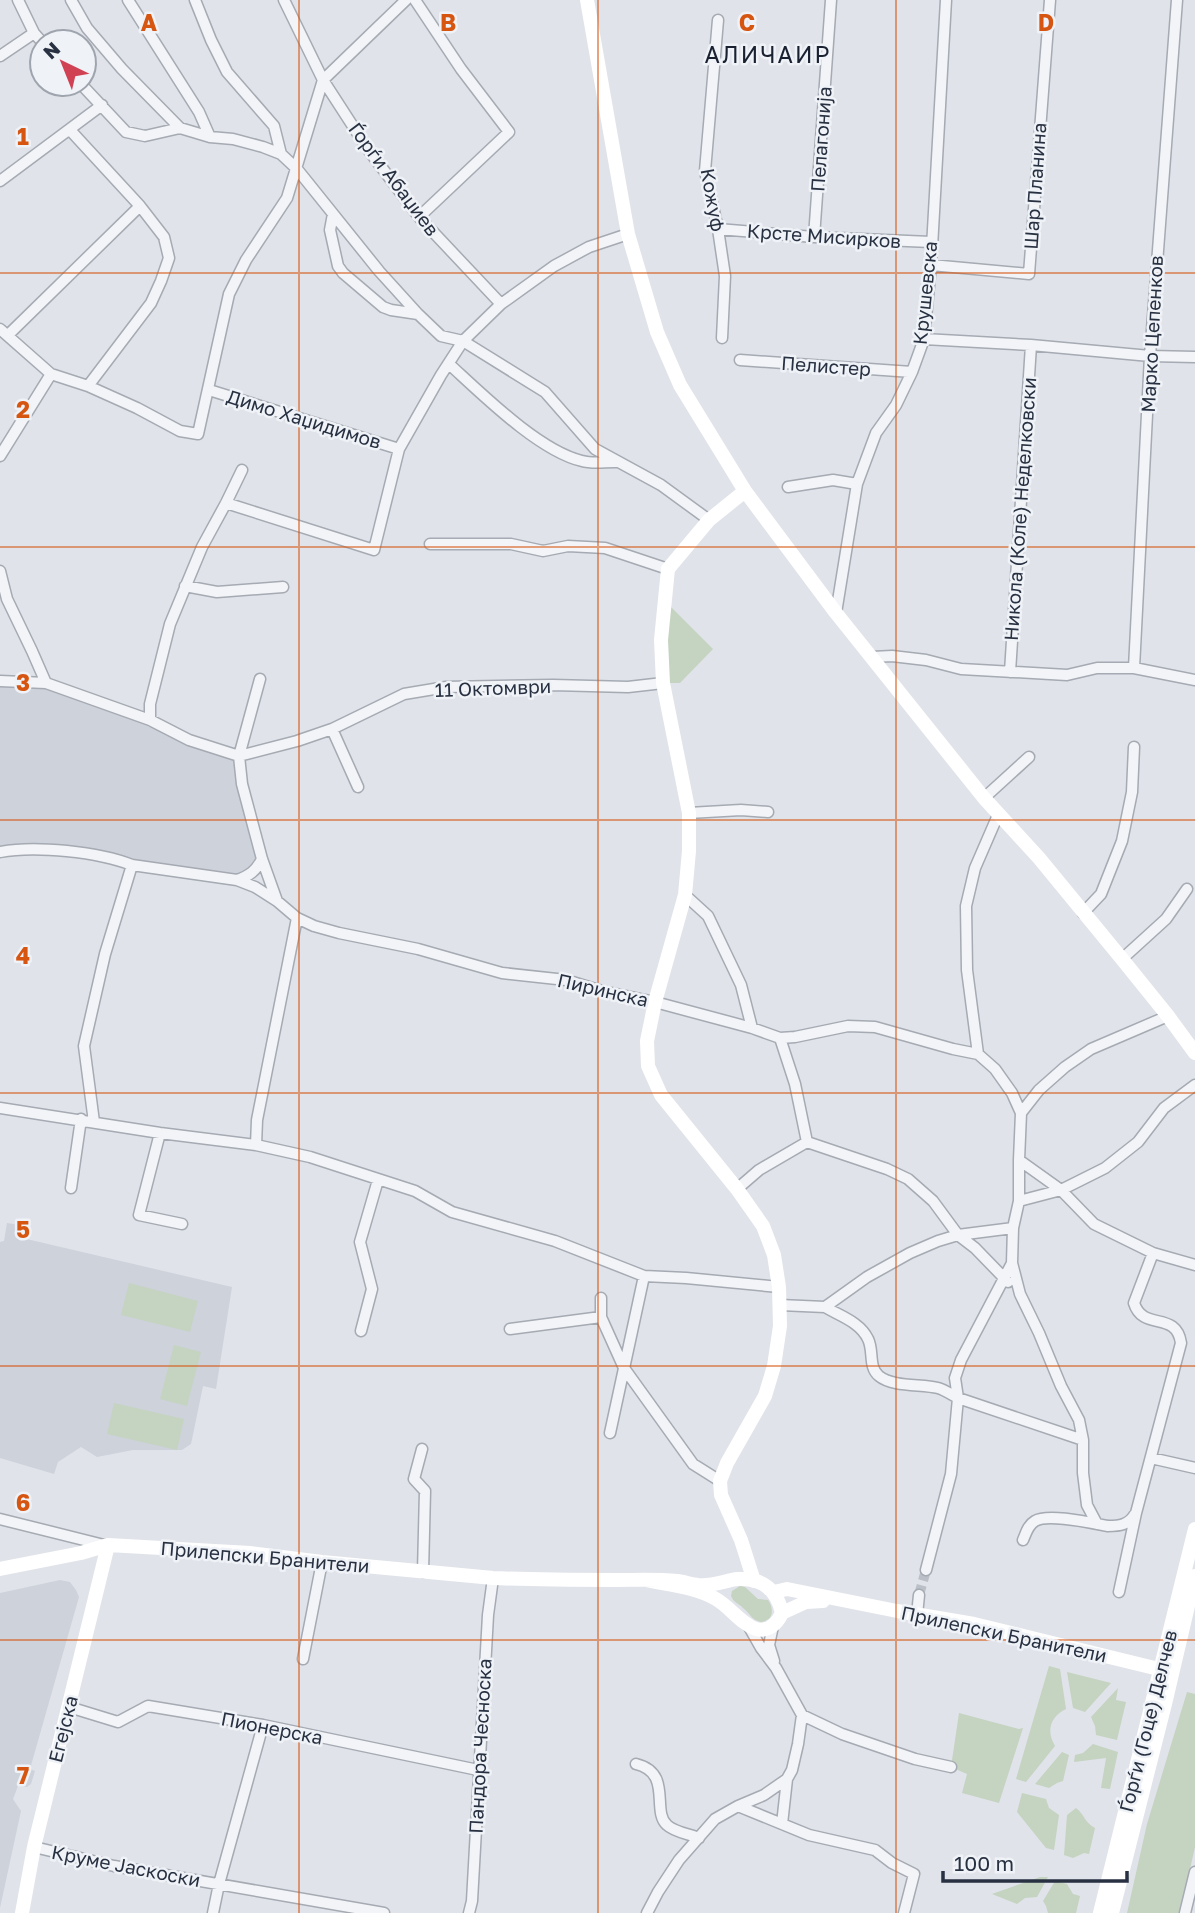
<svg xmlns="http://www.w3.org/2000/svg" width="1195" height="1913" font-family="'Golos Text',sans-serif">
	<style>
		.built { fill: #ced2db }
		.green { fill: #c5d3c1 }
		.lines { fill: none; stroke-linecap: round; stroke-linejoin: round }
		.street-tunnel { stroke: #bbbfc7; stroke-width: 10; stroke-dasharray: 10 5; stroke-linecap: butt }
		.street-casing { stroke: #a5aab3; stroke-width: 13 }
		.street { stroke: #f3f4f7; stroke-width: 10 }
		.secondary { stroke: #fff; stroke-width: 14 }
		.grid { fill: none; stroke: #d55511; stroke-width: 2; stroke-opacity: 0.55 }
		.labels { text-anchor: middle; stroke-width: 5; stroke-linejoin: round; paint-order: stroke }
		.street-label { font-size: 19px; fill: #283141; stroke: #eff2f7 }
		.quarter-label { font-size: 23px; letter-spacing: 2px; fill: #1a2232; stroke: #eff2f7 }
		.grid-label { font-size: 23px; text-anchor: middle; font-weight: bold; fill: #d55511; stroke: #eff2f7; stroke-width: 5; stroke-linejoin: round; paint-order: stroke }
	</style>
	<rect width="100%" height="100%" fill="#e0e3e9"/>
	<path class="built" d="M0 681 46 683 239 756 262 859 246 877 38 848 0 852Z
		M7 1223 20 1225 18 1237 232 1287 216 1389 203 1386 191 1444 182 1450H133L97 1457 81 1447 58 1462 54 1474 0 1458V1242L4 1241Z
		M60 1580 70 1582 76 1590 79 1597 30 1769 35 1771 31 1784 27 1787 18 1786 13 1799 21 1811 0 1908V1593Z"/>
	<path class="green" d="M664 600 713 649 680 683H663Z
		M129 1283 198 1301 190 1332 121 1315Z
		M174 1345 201 1352 187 1406 160 1399Z
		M114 1403 184 1419 177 1450 107 1434Z
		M740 1586 745 1587 758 1599 768 1600C774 1609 774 1620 761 1622 751 1620 751 1614 743 1608 738 1603 734 1603 731 1596L732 1591Z
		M1049 1666 1060 1669 1066 1709C1050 1717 1046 1731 1055 1746L1026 1782 1016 1779Z
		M1067 1672 1111 1683 1085 1712 1073 1708Z
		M1118 1688 1116 1700 1126 1702 1117 1740 1096 1735 1095 1726 1091 1717Z
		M1187 1692 1195 1694V1847L1180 1913H1127L1147 1824Z
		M959 1713 1019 1729 1023 1728 999 1803 962 1793 967 1774 951 1767Z
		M1093 1744 1118 1752 1110 1789 1101 1788 1106 1758 1074 1762 1075 1755 1083 1753Z
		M1062 1752 1069 1755 1063 1781 1057 1783 1049 1788 1035 1784Z
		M1022 1793 1046 1799 1049 1808 1059 1815 1054 1850 1046 1848 1017 1812Z
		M1076 1808C1085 1815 1084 1822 1095 1828L1089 1854 1084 1853 1073 1858 1064 1855 1067 1815Z
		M1040 1877H1048L1037 1897 1025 1898 1017 1904 992 1894Z
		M1055 1881 1067 1884 1073 1894 1080 1896 1076 1913H1048L1046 1906 1043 1901Z"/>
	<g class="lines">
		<path class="street-tunnel" d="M919 1595 926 1570"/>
		<defs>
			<path id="street" d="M18 0 34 33 42 42
				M71 0 87 28 122 69 180 128
				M128 0 199 112 210 137
				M195 0 211 40 227 72 274 126 281 154
				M284 0 323 80 367 148 419 217 501 304
				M415 0 461 69 509 132 419 217
				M718 20 705 171 718 229 725 276 722 338
				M0 56 34 33
				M81 84 126 132 145 136 180 128 210 137 233 139 263 147 281 154 297 169 379 271 418 314 441 336 463 341 545 392 595 449 661 485 709 520
				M70 130 140 206 164 237 169 258 161 281 151 303 88 386
				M0 181 102 105
				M333 214 330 230 338 266 343 273 383 307 391 310 418 314
				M718 229 814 237 931 242
				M814 237 831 0
				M931 265 1029 274 1050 0
				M0 329 51 374 88 386 137 408 180 431 198 434 229 294 246 260 287 198 323 80 406 0
				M8 335 140 206
				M924 339 1031 345 1150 356 1195 357
				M740 360 912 372
				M449 364C482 394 539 451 582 461 592 464 604 462 615 462
				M209 390 399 449
				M0 456 51 374
				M788 487 833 480 857 484
				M226 503 374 550 399 449 441 375 463 341 501 304 554 266 589 247 628 234
				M430 544H511L543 551 568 546 605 548 668 569
				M0 571 7 599 32 651 46 683
				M185 586 217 592 283 587
				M836 613 857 484 876 433 896 405 912 372 924 339 931 265 946 0
				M872 657 892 656 926 660 961 669 1067 675 1097 668H1134L1195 680
				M1134 668 1150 356 1177 0
				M1010 672 1031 345
				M260 679 239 756 242 784 262 859 277 901
				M0 681 46 683 150 720 189 740 239 756 297 741 332 729 404 694 446 687 553 685 628 687 663 683
				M150 720V704L170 624 202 547 226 503 242 470
				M332 729 358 787
				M984 798 1029 757
				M689 813 741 810 768 812
				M998 815 975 868 966 906 967 970 978 1054 995 1069 1012 1093 1021 1113 1019 1160V1201L1013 1228 1012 1263 1020 1294 1039 1333 1061 1386 1079 1420 1083 1440V1473L1087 1505 1097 1524
				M0 852C35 845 99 852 132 865L237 880C249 876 256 871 262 859
				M237 880 255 887 277 901 297 918 314 926 339 933 418 949 502 973 566 980 602 991 655 1002 752 1028 780 1038 795 1037 848 1026 875 1027 953 1049 978 1054
				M685 895 708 916 741 985 752 1028
				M1083 913 1101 894 1122 841 1132 792 1134 747
				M1122 959 1166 919 1187 889
				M780 1038 795 1084 807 1142
				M0 1108 160 1133 256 1145 310 1157 415 1191 452 1212 555 1241 644 1276 686 1278 779 1287
				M1021 1113 1039 1090 1065 1067 1091 1049 1168 1016
				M94 1122 84 1046 105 954 132 865
				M160 1133 139 1215 182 1224
				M807 1142 887 1169 908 1179 933 1201 958 1235 975 1248 1008 1282
				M256 1145 257 1120 297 918
				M1019 1160 1061 1190 1094 1224 1153 1253 1195 1265
				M71 1188 81 1119
				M737 1189 759 1170 807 1142
				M1019 1201 1061 1190 1105 1168 1138 1142 1164 1108 1195 1085
				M601 1298V1317L624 1368 693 1464 720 1481
				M780 1305 825 1307 867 1277 910 1253 938 1241 958 1235 1013 1228
				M825 1307C840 1316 860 1322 868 1339 874 1351 868 1367 879 1376 892 1387 922 1384 938 1388 945 1390 952 1395 958 1398L1083 1440
				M510 1329 601 1317
				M361 1331 372 1289 360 1242 378 1180
				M610 1433 644 1276
				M422 1449 414 1479 425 1491 423 1572
				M1151 1458 1195 1468
				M0 1519 104 1545
				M1023 1540C1026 1533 1028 1525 1035 1521 1048 1513 1092 1523 1108 1526 1119 1526 1129 1525 1135 1514
				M926 1570 951 1474 958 1398 955 1378 961 1360 1012 1263
				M1119 1592 1136 1513 1181 1343C1176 1310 1143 1332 1134 1303L1153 1253
				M917 1615 919 1595
				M748 1625 761 1648 776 1668 802 1715 842 1734 915 1759 951 1767
				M773 1626 769 1645 774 1661
				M303 1659 322 1562
				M69 1707 118 1722 148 1706 263 1725 478 1770
				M636 1764C673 1773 651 1811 667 1825 674 1832 689 1834 699 1838
				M738 1806 809 1835 875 1850 892 1863 914 1874 904 1913
				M782 1824 787 1779
				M34 1847 114 1866 384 1913
				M213 1913 219 1884 263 1725
				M469 1913 472 1901 488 1615 493 1578
				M647 1913 658 1892 679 1860 715 1819 738 1806 764 1795 787 1779 792 1770 798 1744 802 1715
				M1185 1913 1195 1872"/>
		</defs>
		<use href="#street" class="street-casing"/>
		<use href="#street" class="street"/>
		<path class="secondary" d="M587 0 628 234 657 332 680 385 745 491 836 613 984 798 1039 858 1122 959 1168 1016 1195 1053
			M745 491 709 520 668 569 661 640 663 683 689 813V851L685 895 655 1002 647 1041 648 1066 661 1095 737 1189 763 1226 774 1255 779 1287 780 1326 774 1366 765 1396 727 1463 720 1481 721 1495 741 1540 754 1581
			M0 1569 81 1553 108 1545 250 1553 322 1562 493 1578C534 1580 576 1580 617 1580 637 1580 657 1579 677 1581 684 1582 691 1584 698 1585 721 1587 732 1574 756 1581 772 1586 779 1599 782 1613 777 1624 768 1632 756 1629 741 1624 730 1607 716 1599 696 1587 669 1585 646 1580
			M774 1592 787 1589 897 1611 974 1624 1171 1672
			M782 1613 806 1602 823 1601
			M22 1913 34 1847 108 1545
			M1100 1913 1195 1529
			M1112 1913 1165 1704 1195 1576"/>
	</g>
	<path class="grid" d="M299 0V1913M598 0V1913M896 0V1913M0 273H1195M0 547H1195M0 820H1195M0 1093H1195M0 1366H1195M0 1640H1195"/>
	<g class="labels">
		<g class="street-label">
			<text transform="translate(821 139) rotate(-86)" y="7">Пелагонија</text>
			<text transform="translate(394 179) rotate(53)" y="7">Ѓорѓи Абаџиев</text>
			<text transform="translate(1035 186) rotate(-86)" y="7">Шар Планина</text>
			<text transform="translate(713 200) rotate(80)" y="7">Кожуф</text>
			<text transform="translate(824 236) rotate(4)" y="7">Крсте Мисирков</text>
			<text transform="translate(925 293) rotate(-84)" y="7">Крушевска</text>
			<text transform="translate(1152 334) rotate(-87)" y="7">Марко Цепенков</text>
			<text transform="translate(826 366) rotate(4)" y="7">Пелистер</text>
			<text transform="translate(304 419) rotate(17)" y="7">Димо Хаџидимов</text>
			<text transform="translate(1020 509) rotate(-86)" y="7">Никола (Коле) Неделковски</text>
			<text transform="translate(493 688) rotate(-2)" y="7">11 Октомври</text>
			<text transform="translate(603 990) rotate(13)" y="7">Пиринска</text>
			<text transform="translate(265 1557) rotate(5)" y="7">Прилепски Бранители</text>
			<text transform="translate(1004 1634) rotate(12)" y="7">Прилепски Бранители</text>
			<text transform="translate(1148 1721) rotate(-76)" y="7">Ѓорѓи (Гоце) Делчев</text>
			<text transform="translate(272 1728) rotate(11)" y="7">Пионерска</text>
			<text transform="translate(63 1729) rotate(-76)" y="7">Егејска</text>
			<text transform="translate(480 1746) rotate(-87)" y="7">Пандора Чесноска</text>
			<text transform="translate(126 1866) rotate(11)" y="7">Круме Јаскоски</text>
		</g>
		<g class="quarter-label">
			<text x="768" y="63">АЛИЧАИР</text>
		</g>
	</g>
	<g class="grid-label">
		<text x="149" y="31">A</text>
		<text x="448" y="31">B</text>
		<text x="747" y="31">C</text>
		<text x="1046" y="31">D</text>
		<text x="23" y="145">1</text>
		<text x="23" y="418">2</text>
		<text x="23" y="691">3</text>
		<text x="23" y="964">4</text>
		<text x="23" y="1238">5</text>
		<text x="23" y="1511">6</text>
		<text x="23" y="1784">7</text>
	</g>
	<g transform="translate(63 63) rotate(317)"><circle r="33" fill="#eff2f7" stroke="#9fa5ae" stroke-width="2"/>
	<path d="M0-5L12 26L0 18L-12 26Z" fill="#d14154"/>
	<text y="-10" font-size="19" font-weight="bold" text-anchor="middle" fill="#283141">N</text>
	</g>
	<path d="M943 1871v10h184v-10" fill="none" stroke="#283141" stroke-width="3.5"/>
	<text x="954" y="1871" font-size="21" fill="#283141" stroke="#eff2f7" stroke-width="5" paint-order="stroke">100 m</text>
</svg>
